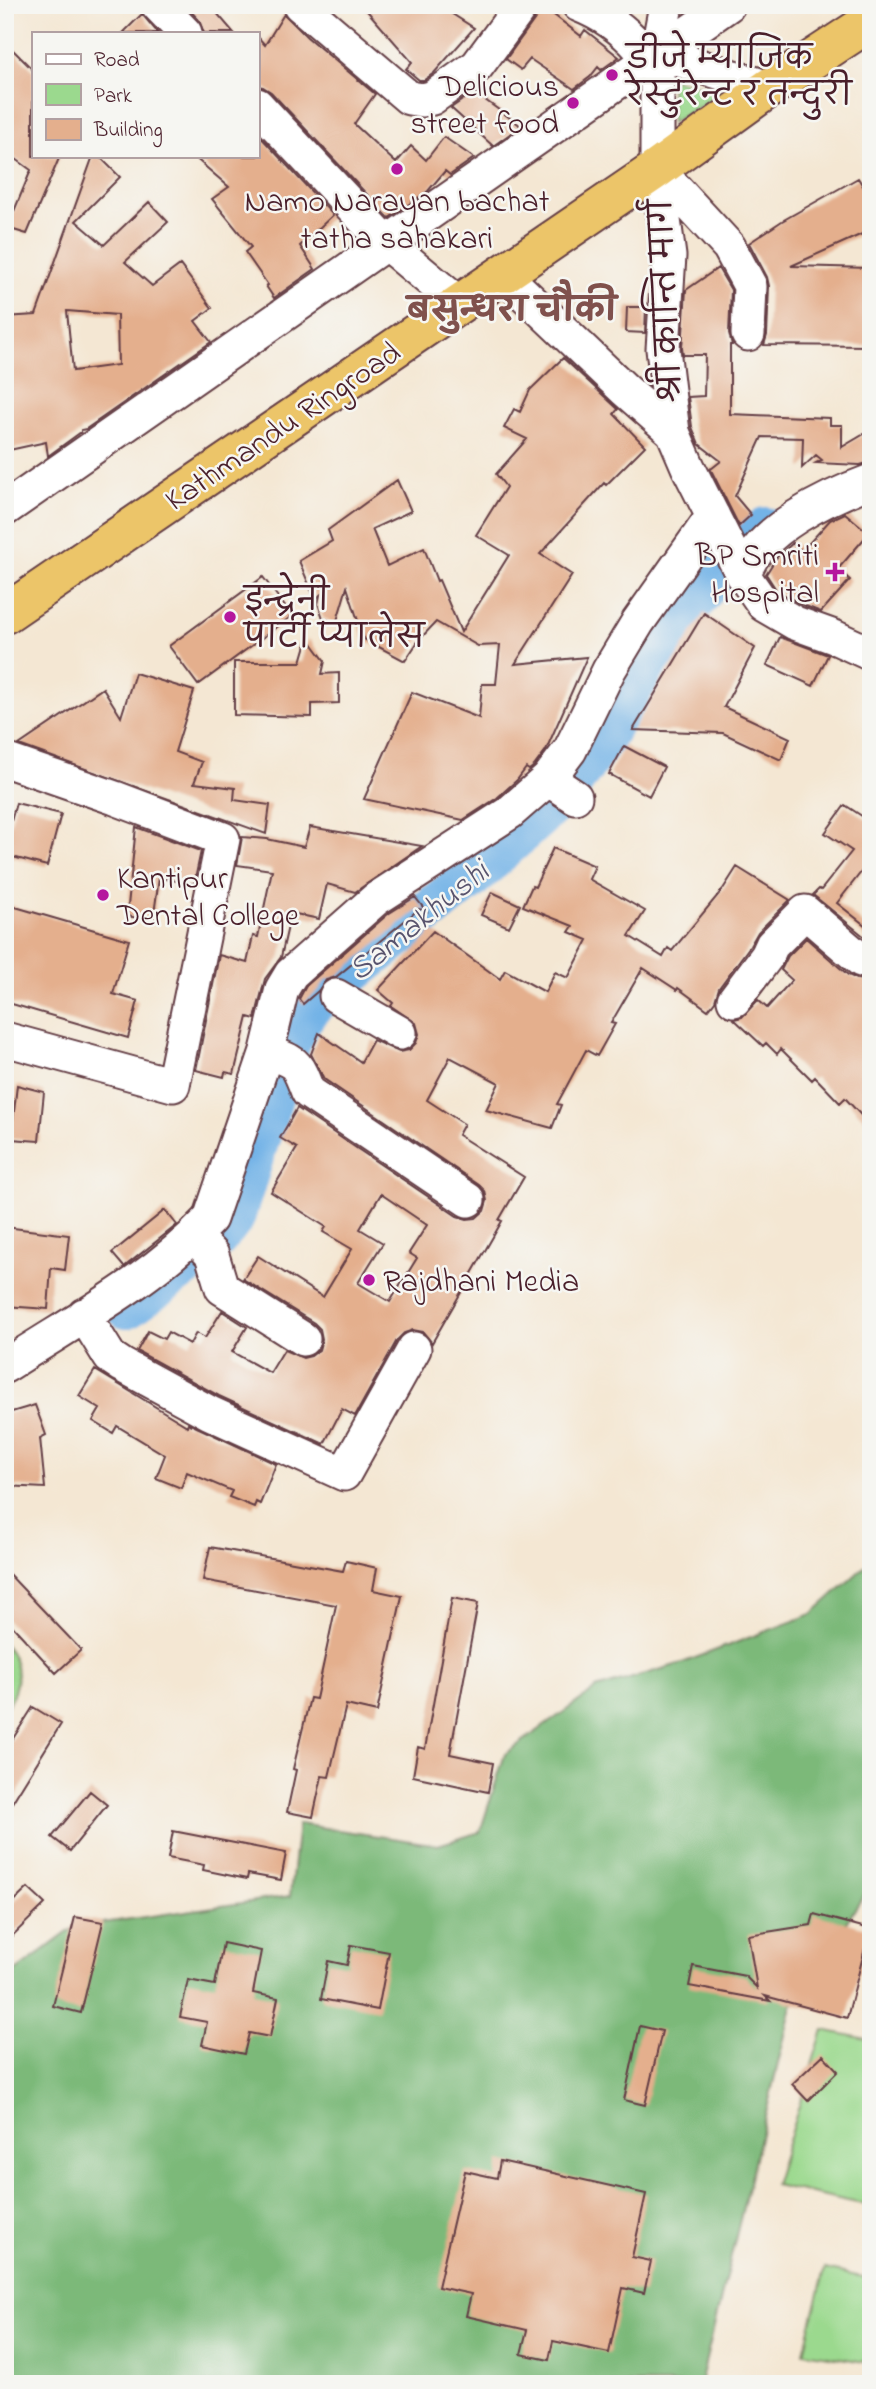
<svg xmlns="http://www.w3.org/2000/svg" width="876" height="2389" font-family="'Indie Flower','Playpen Sans Deva',sans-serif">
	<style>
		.green { fill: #9bd98e; stroke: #727c5c; stroke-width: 2 }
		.forest { fill: #7cb979; stroke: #636c52; stroke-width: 2 }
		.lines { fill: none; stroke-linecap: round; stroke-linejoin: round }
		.river { stroke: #73b3e7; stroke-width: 44 }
		.building { fill: #e4af8d; fill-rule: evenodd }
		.minor-casing { stroke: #643d44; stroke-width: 37 }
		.highway-casing { stroke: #643d44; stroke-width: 42 }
		.minor { stroke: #fff; stroke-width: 33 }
		.highway { stroke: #ecc569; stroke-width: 38 }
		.poi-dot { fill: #b5179e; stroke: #f6f6f2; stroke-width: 2.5 }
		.labels { text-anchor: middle; stroke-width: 5; stroke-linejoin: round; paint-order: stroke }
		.poi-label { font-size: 32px; fill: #4a1f2b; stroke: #f6f6f2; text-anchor: start }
		.street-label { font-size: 32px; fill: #4a1f2b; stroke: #f6f6f2 }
		.neighbourhood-label { font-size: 33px; font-weight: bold; fill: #80514d; stroke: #f6f6f2 }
		.water-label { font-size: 33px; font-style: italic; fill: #58536d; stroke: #f6f6f2 }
	</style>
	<rect width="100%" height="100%" fill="#f6f6f2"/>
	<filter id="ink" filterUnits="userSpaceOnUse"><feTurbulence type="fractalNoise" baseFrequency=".0143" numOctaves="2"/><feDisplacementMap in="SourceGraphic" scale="14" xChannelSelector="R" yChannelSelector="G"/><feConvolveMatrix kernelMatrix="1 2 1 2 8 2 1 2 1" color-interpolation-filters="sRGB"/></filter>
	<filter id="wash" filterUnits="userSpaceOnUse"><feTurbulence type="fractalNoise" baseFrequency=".00686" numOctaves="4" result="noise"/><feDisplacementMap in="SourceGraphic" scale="28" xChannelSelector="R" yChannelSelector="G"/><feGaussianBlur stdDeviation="1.57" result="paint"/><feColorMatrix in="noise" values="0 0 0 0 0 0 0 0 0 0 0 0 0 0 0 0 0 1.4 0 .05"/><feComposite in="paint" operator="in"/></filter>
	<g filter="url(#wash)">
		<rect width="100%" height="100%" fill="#f4e7d3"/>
		<path class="green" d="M671 79 724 92 671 123Z
			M5 1645C23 1666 19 1688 5 1710Z
			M823 2030 871 2040V2206L774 2185Z
			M825 2269 871 2279V2363L804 2352Z"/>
		<path class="forest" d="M871 1561V1884L792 2006 700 2384H5V1979L75 1927 290 1896 298 1824 438 1845 480 1832 505 1754 596 1689 682 1663 812 1614Z"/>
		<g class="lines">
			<path class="river" d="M127 1307C165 1280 206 1256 233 1217L286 1050 298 1021 316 1001 469 879 564 793 603 737 647 661 722 564 766 529"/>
		</g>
		<g id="blocks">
			<path class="building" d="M185 5H210L234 33H204L199 20Z
				M362 5H438L474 28 434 73 424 80H419L406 69 412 62Z
				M541 5 581 36 585 30 619 57 601 70 598 67 590 77 574 89 530 59 521 70 506 59 537 16Z
				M142 14 158 33H123Z
				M284 14 307 37 375 94 354 124 396 163 411 146 426 160 444 137 474 158 450 175 445 171 428 191 389 218 271 92 263 87 257 86V36L265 45Z
				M5 42 33 70V156H60L27 234 7 228 31 170 5 151Z
				M474 92 521 126 493 146 451 108Z
				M257 133 333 215 300 246 315 269 274 298 266 286 268 285 245 252 251 247 212 199 229 187 193 156H257Z
				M93 156H99L120 177 76 221 104 245 149 202 168 222 125 262 152 286 180 265 212 308 195 321 211 342 86 429 81 430V432L48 456 46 442 5 451V317L36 315ZM67 311 117 315 118 365 73 371Z
				M858 178 871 199V230L791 266 871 268V346L764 345 767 335 769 286 767 277 749 243 782 221Z
				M718 268 731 290 729 333 732 345H730V414L830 418V425H842V447L871 430V462L860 465 816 463 822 460 816 455 802 468 803 438 762 437 735 496 751 515 739 526 710 468 711 469 721 461 699 444 692 427 688 397 704 396 705 355H683L682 348 686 290Z
				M627 307H646L645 333 626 332Z
				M563 358 618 409 614 414 645 446 606 485 604 483 540 554 572 575 515 664 587 657 546 750 534 766 529 770 526 768 517 780 497 798 463 820 364 799 412 692 479 718 482 684H496L500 645 478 646 436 622 419 640 405 661 364 639 347 587 336 624 323 618 318 604 320 595 315 599 299 561 332 541 328 530 397 480 411 511 372 529 387 566 424 548 437 581 439 580 461 632 509 555 476 535 506 487 496 474 527 439 504 428 514 409 520 412 530 390Z
				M845 513 869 533 838 569 850 580 821 612 803 605 777 591 766 574 777 557 793 543 802 551 830 520Z
				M263 577 292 616 198 685 169 646Z
				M704 613 755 648 724 707 790 738 781 760 723 733 633 730Z
				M780 637 828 655 813 686 767 665Z
				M308 638 325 661 322 674 339 673V703L312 704V717L234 715V662H301Z
				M135 673 194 691 175 752 202 762 194 783 235 788 234 800 270 805 266 834 19 745 103 688 121 717Z
				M624 746 664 767 649 796 609 774Z
				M16 803 61 814 47 866 5 855V843Z
				M845 805 871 822V863L869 862 837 903 871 930V942L813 895 819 889 821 890 852 851 825 833Z
				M136 827 201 851 194 884 159 878 153 921 127 916Z
				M310 827 422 846 355 892 327 884 319 919 291 913 281 957 265 979 255 1019 248 1017 234 1074 225 1072 224 1077 196 1070 219 955 247 963 253 936 258 937 272 870 237 865 242 837 267 839 304 847Z
				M553 848 595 866 589 879 645 911 629 936 663 957 668 948 672 951 723 889 737 867 790 900 758 932 750 946 719 988 715 1001 708 1010 678 988 677 990 643 968 611 1023 615 1024 597 1056 586 1050 557 1104 561 1105 552 1128 486 1110 499 1083 450 1057 427 1100 464 1124 458 1135 524 1177 499 1220 502 1221 432 1343 423 1332 413 1330 404 1333 397 1340 355 1416 342 1409 324 1444 219 1396 137 1351 148 1331 164 1339 168 1332 190 1344 196 1333 205 1338 222 1311 247 1327 232 1352 270 1373 284 1350 303 1358 311 1356 319 1350 322 1339 320 1329 314 1323 243 1279 258 1256 323 1297 352 1249 323 1232 326 1227 271 1192 297 1148 280 1138 297 1108 457 1216 467 1219 476 1218 484 1211 487 1201 485 1191 479 1185 324 1079 311 1054 319 1033 361 1062 373 1040 399 1052 409 1050 416 1043 419 1034 416 1023 391 1006 393 1003 378 990 433 931 500 979 505 970 545 992 555 972 568 978 588 940 569 932 573 926 523 906 532 886 535 887ZM381 1194 427 1225 409 1253 417 1258 390 1302 358 1283 383 1243 360 1229Z
				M492 892 520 905 509 927 481 915Z
				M415 897 426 911 419 909 336 977 326 980 318 991 303 1004 299 999 306 986 388 914Z
				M5 904 129 940 113 994 138 1001 128 1038 5 1002Z
				M806 938 848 975 857 979 871 981V1126L845 1098 840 1103 815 1077 812 1080 781 1049 777 1054 766 1043 763 1046 734 1019 742 1017 758 1000 767 1008 792 980 781 970 788 956Z
				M17 1085 44 1092 39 1141 11 1139Z
				M165 1210 177 1225 124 1267 112 1253Z
				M5 1227 69 1235 65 1270 51 1268 48 1309 5 1306Z
				M95 1370 187 1426 188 1423 276 1464 260 1504 256 1502 254 1507 229 1497 232 1491 187 1472 181 1488 156 1478 165 1455 117 1426 113 1433 93 1421 100 1409 79 1396Z
				M35 1405 46 1435 40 1438 45 1488 5 1486V1414Z
				M210 1547 343 1571 346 1561 377 1568 373 1590 402 1596 377 1712 346 1705 329 1777 322 1776 313 1817 287 1812 296 1770 293 1769 310 1698 316 1699 336 1605 203 1580Z
				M5 1570 81 1650 56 1673 5 1618Z
				M452 1598 478 1603 450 1754 493 1763 488 1792 413 1776 418 1747 425 1749Z
				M33 1707 61 1724 5 1814V1751Z
				M90 1791 107 1805 70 1851 52 1837Z
				M173 1831 286 1853 281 1880 248 1874 247 1879 203 1870 204 1865 168 1858Z
				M28 1888 45 1904 5 1943V1910Z
				M814 1914 870 1929 847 2018 765 1996 770 2001 689 1986 693 1966 745 1976 757 1988 748 1935 811 1925Z
				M75 1917 103 1922 81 2013 53 2006Z
				M223 1943 261 1951 253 1993 278 1998 270 2037 249 2033 244 2054 202 2045 207 2022 180 2017 188 1980 215 1985Z
				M351 1945 389 1952 378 2010 321 1999 328 1961 347 1965Z
				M640 2026 662 2031 645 2105 624 2100Z
				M823 2055 838 2071 808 2101 792 2084Z
				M500 2161 646 2194 632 2257 651 2261 644 2293 623 2288 609 2353 553 2341 549 2360 521 2354 527 2330 466 2316 471 2294 438 2287 465 2171 497 2178Z"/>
		</g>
	</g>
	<g filter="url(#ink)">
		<use href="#blocks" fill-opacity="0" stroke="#643d44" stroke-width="2"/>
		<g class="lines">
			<defs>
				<path id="minor" d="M158 5 185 33
					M300 5 409 98 422 100 432 98 477 66 522 5
					M579 5C602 14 622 28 639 47L769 88
					M666 5 657 53V169L669 256 663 349 673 432
					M257 105 386 243 459 304
					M657 169 729 247 750 286 748 334
					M503 274 625 390 673 432 688 467 741 572 764 605 795 623 834 637 871 654
					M5 509 728 5
					M744 575C756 530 830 496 871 481
					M5 760 115 798 223 839 173 1085 5 1039
					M548 779 575 797
					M336 996 400 1033
					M734 1000 767 956 772 945 805 912 861 960 871 962
					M267 1051C298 1065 295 1059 308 1092L468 1200
					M194 1236 212 1255 222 1288 303 1339
					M84 1315 110 1357 122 1365 210 1413 344 1474 414 1349
					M5 1366C76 1320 152 1280 210 1219L267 1051 282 989 291 974 376 899 509 813 548 779 570 750 609 670 638 622 713 516"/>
				<path id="highway" d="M5 614 657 169 769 88 871 21"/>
			</defs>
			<use href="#minor" class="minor-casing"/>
			<use href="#highway" class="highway-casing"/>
			<use href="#minor" class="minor"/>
			<use href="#highway" class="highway"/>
		</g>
	</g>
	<g class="poi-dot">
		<circle cx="612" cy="75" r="7"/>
		<circle cx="573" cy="103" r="7"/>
		<circle cx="397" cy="169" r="7"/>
		<path d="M831.5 561.5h7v7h7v7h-7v7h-7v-7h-7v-7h7z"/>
		<circle cx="230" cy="617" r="7"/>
		<circle cx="103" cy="895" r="7"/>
		<circle cx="369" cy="1280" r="7"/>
	</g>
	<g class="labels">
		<g class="poi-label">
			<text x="626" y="68">डीजे म्याजिक<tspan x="626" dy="37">रेस्टुरेन्ट र तन्दुरी</tspan></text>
			<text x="559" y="96" text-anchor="end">Delicious<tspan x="559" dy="37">street food</tspan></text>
			<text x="397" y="211" text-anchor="middle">Namo Narayan bachat<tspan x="397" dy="37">tatha sahakari</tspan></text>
			<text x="819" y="565" text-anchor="end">BP Smriti<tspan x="819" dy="37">Hospital</tspan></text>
			<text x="244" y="610">इन्द्रेनी<tspan x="244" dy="37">पार्टी प्यालेस</tspan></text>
			<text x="117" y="888">Kantipur<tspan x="117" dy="37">Dental College</tspan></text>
			<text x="383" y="1291">Rajdhani Media</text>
		</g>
		<g class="street-label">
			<text transform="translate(665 301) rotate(-93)" y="11">श्री कान्ति मार्ग</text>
			<text transform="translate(282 425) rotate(-34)" y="11">Kathmandu Ringroad</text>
		</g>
		<g class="neighbourhood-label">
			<text x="512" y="320">बसुन्धरा चौकी</text>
		</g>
		<g class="water-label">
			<text transform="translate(417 919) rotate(-39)" y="12">Samakhushi</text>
		</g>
	</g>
	<rect width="876" height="2389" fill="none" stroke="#f6f6f2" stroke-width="28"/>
	<rect x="32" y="32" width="228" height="126" fill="#f6f6f2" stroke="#b1a0a2" stroke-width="2"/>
	<rect x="46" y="54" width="35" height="10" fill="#ffffff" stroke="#b1a0a2" stroke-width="2"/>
	<text x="94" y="66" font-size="21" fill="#4a1f2b">Road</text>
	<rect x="46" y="84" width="35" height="21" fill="#9bd98e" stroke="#b1a0a2" stroke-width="2"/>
	<text x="94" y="102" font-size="21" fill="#4a1f2b">Park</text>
	<rect x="46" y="119" width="35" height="21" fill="#e4af8d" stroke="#b1a0a2" stroke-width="2"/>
	<text x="94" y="136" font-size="21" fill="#4a1f2b">Building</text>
</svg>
